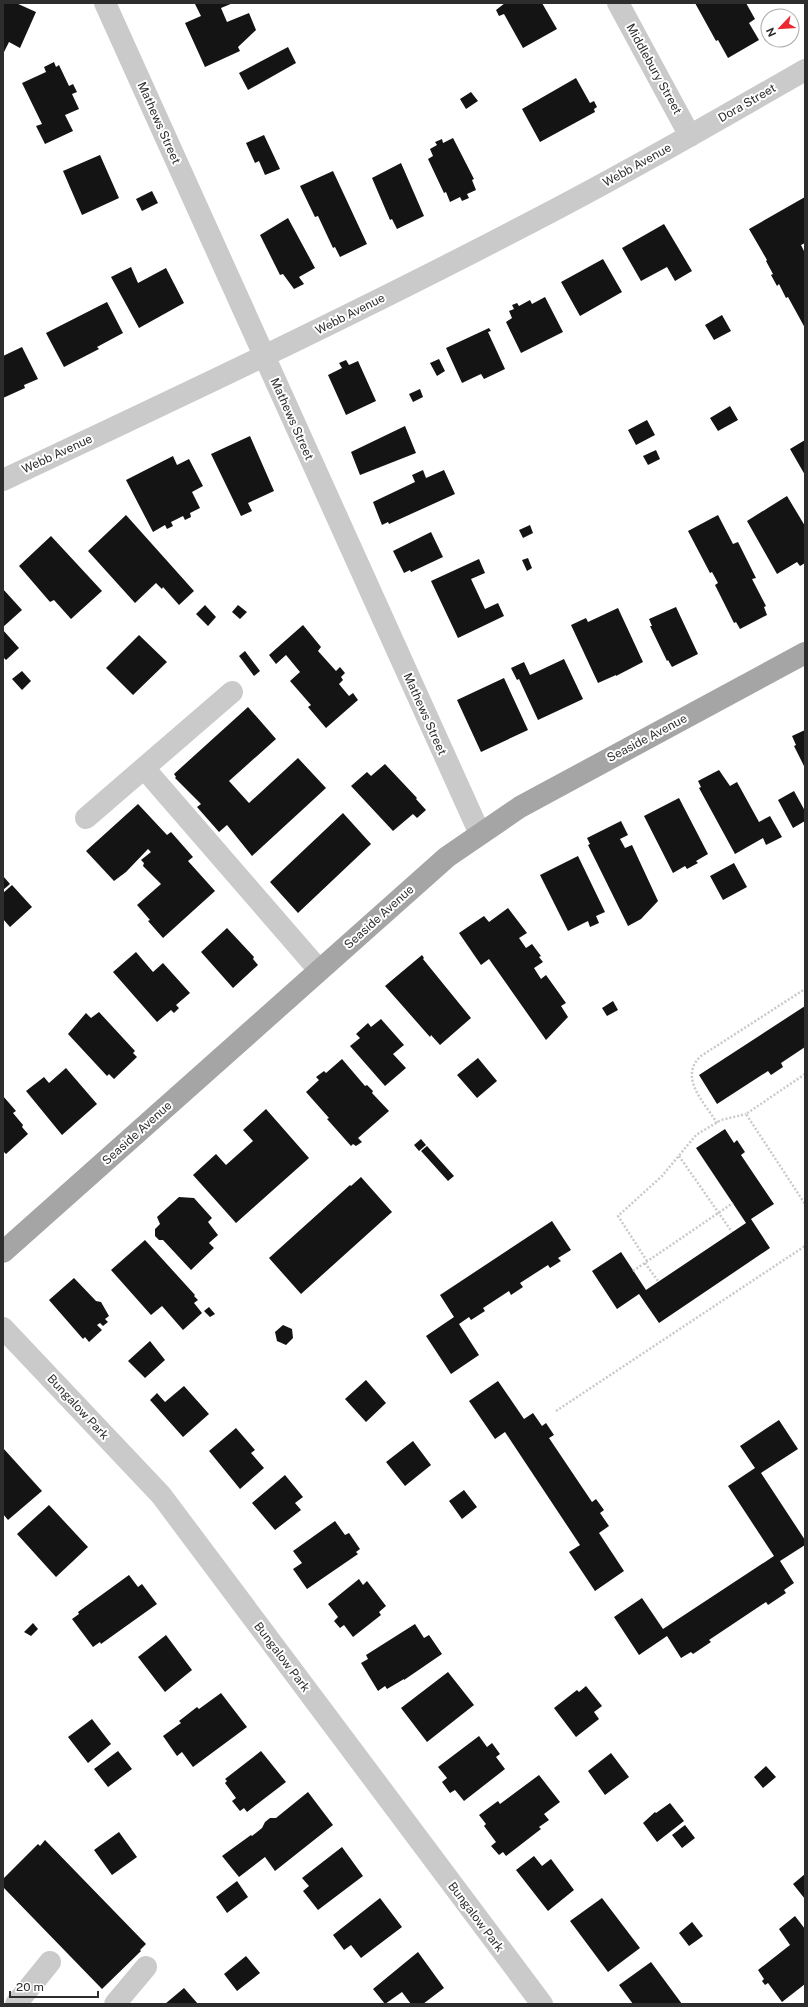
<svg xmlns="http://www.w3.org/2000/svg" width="808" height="2007" font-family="'Public Sans',sans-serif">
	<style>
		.building { fill: #141414 }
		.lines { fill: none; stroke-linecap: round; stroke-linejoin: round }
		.path { stroke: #cacaca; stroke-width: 2.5; stroke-dasharray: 2 2; stroke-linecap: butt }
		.minor { stroke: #cacaca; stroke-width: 22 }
		.major { stroke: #a5a5a5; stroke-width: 22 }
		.labels { text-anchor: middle; stroke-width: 4; stroke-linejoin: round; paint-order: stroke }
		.street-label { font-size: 12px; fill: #2d2d2d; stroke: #fff }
	</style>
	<rect width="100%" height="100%" fill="#fff"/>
	<path class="building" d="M3 3H16L36 12 20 48 9 42 3 54Z
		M233 3 221 8 227 22 249 13 256 30 238 47 240 51 205 67 185 23 201 16 195 4 196 3Z
		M505 3H542L557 29 523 48 504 14 499 16 496 10Z
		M695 3H746L755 19 749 23 759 40 728 58 718 40 716 41Z
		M288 47 296 63 248 90 239 73Z
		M54 62 56 67 59 65 69 86 73 84 77 92 72 94 79 109 65 115 73 131 45 144 36 126 42 124 22 83 46 72 44 67Z
		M576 78 590 103 594 101 597 107 594 109 595 112 540 142 522 109Z
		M471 92 478 101 466 109 460 99Z
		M264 135 280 169 265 175 259 161 255 163 246 143Z
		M453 138 474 179 472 180 476 190 467 194 469 198 462 201 460 197 450 202 446 192 444 193 428 159 433 156 430 149 437 145 435 142 442 139 443 143Z
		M100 155 119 198 82 215 63 171Z
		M401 163 424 216 397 229 392 219 390 220 372 178Z
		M333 171 367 244 340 257 335 247 333 248 318 216 315 217 300 186Z
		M152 191 158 203 142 211 136 199Z
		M805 197V243L801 245 805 253V328L788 297 786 298 779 284 777 286 771 275 773 274 766 261 767 260 749 229Z
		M288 218 315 268 299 277 304 284 294 289 283 274 280 275 260 235Z
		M664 224 692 271 675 281 667 267 641 281 622 248Z
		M603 259 622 292 580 316 561 282Z
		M131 267 138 283 166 268 184 303 139 328 111 277Z
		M545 297 563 332 521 353 506 322 512 318 509 311 514 309 512 305 517 303 519 306 530 300 532 304Z
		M107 302 123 333 97 347 99 349 64 367 46 333Z
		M722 315 731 331 714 340 705 325Z
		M489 328 491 331 488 332 505 369 484 379 481 374 462 383 446 348Z
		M22 347 38 379 24 385 25 388 3 398V356Z
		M439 359 445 371 437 376 430 363Z
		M346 360 349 365 358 361 376 401 346 415 328 375 342 368 339 363Z
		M420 389 423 397 413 402 409 394Z
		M730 406 738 420 718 431 710 418Z
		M647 420 655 435 636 445 628 430Z
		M405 426 416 453 360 475 351 452Z
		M250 436 274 491 248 503 252 511 241 516 211 454Z
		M805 440V475L790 449Z
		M656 450 660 459 648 465 643 456Z
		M173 456 177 465 189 459 203 486 192 492 200 508 190 513 191 517 185 520 183 516 171 522 173 526 167 529 165 525 153 532 126 480Z
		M423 470 426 478 444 470 455 494 389 524 388 522 382 525 373 502 415 482 412 475Z
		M787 496 805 526V563L800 566 797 562 777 574 747 521Z
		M126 515 194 591 179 605 163 587 162 589 156 583 135 603 88 551Z
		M718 515 733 544 738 542 756 578 752 579 766 606 764 607 767 615 740 629 736 622 734 623 715 585 718 583 712 572 710 573 688 531Z
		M530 525 533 533 523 538 519 530Z
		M431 532 443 557 411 572 410 570 404 573 393 551Z
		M51 536 102 591 71 619 54 600 50 602 19 566Z
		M528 558 532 568 527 571 522 560Z
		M479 559 485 573 471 579 485 609 498 603 504 616 458 638 431 581Z
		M3 589 22 610 3 627Z
		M205 605 216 617 208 626 196 614Z
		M238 605 247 612 240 619 232 612Z
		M676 607 698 654 672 667 668 660 667 661 650 626H652L649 619Z
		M618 608 643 662 616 676V675L598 683 571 625 586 618 588 622Z
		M303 625 321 647 318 651 336 671 340 667 345 673 341 677 343 680 339 684 349 696 353 693 358 700 326 728 308 707 311 705 290 681 300 672 286 655 276 664 269 655Z
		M3 630 19 648 6 660 3 657Z
		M139 635 167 662 133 695 106 668Z
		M245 651 260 671 254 676 239 656Z
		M564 659 583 699 538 720 519 679 517 680 511 668 524 662 530 675Z
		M22 671 31 681 22 690 12 679Z
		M504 678 528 730 481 752 457 700Z
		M248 707 276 739 229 781 249 803 298 758 326 788 252 856 227 825 219 832 197 807 201 804 175 778 176 777 174 774Z
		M805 730V768L794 746 796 745 792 736Z
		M385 764 417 798 416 799 426 810 417 818 413 814 393 831 351 786 367 772 371 776Z
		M719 770 730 786 737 782 759 822 770 816 782 837 766 845 763 838 735 854 699 788 701 787 698 781Z
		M794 791 805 811V821L793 828 778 800Z
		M679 798 708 854 696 861 698 863 687 869 685 866 673 873 644 816Z
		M138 804 167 835 171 832 193 857 188 861 215 891 163 938 148 921 150 920 137 905 161 884 143 866 144 863 141 860 151 852 148 849 126 872 114 881 86 851Z
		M343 813 371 844 298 913 270 882Z
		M621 821 628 835 620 839 625 848 632 845 658 901 641 919 628 926 588 845 590 844 587 838Z
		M578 856 605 912 596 916 599 923 590 927 588 921 568 931 540 875Z
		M734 863 747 887 723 900 710 876Z
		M3 876 10 884 3 890Z
		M12 885 32 907 10 927 3 919V893Z
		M508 908 527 933 519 938 526 948 532 944 541 956 539 957 543 962 534 968 541 979 546 975 566 1003 561 1006 568 1017 546 1040 489 959 481 965 459 933 484 916 489 922Z
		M227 928 254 957 253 959 258 965 233 988 201 952Z
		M136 952 153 972 163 963 190 993 176 1005 179 1008 174 1013 171 1010 157 1022 113 972Z
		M422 955 424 958 423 959 471 1018 440 1045 431 1035 430 1037 385 986Z
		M613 1001 618 1010 607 1016 602 1008Z
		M805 1006V1047L781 1063 783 1067 771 1075 768 1071 717 1104 699 1075Z
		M99 1012 135 1051 133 1053 137 1057 114 1079 109 1074 107 1076 68 1034 86 1013 91 1018Z
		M381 1019 404 1045 393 1054 406 1068 385 1086 350 1046 360 1038 356 1034 368 1023 371 1027Z
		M478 1058 497 1081 477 1098 457 1075Z
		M342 1059 365 1086 367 1085 373 1091 372 1093 389 1111 358 1138 362 1142 356 1146 353 1144 351 1146 327 1119 329 1118 306 1092 319 1080 316 1077 324 1071 326 1073Z
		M66 1068 97 1104 62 1135 26 1091 44 1077 49 1083Z
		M3 1096 16 1111 13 1113 23 1125 22 1127 28 1134 6 1154 3 1151Z
		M266 1109 309 1158 236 1223 193 1175 216 1154 226 1165 253 1141 243 1130Z
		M725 1129 734 1143 737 1140 745 1152 741 1155 774 1204 751 1219 770 1248 659 1323 639 1294 617 1309 592 1271 621 1252 646 1290 746 1223 696 1148Z
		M421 1139 426 1145 419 1151 414 1145Z
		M427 1146 454 1176 448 1181 421 1151Z
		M361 1177 392 1212 301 1294 269 1258 350 1185 351 1186Z
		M179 1197 194 1198 212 1218 208 1222 218 1235 209 1243 214 1248 191 1270 163 1240H159L155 1236V1229L160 1224 157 1217Z
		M552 1221 571 1250 558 1258 561 1261 550 1268 548 1265 520 1283 523 1287 511 1295 509 1291 483 1308 485 1311 471 1320 469 1317 459 1324 479 1355 451 1374 426 1336 454 1317 440 1295Z
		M145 1240 195 1295 194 1296 198 1300 194 1303 202 1313 183 1330 162 1306 151 1315 111 1270Z
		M74 1278 96 1301 101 1302 109 1316 105 1319 108 1322 103 1326 100 1323 97 1325 102 1330 89 1342 85 1337 83 1339 49 1300Z
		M209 1307 215 1314 210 1317 204 1311Z
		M283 1325 292 1329 293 1338 286 1345 277 1341 275 1332Z
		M150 1341 165 1360 145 1378 128 1361Z
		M366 1380 386 1403 366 1422 345 1399Z
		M498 1381 524 1419 533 1413 542 1426 546 1423 554 1435 549 1438 592 1502 596 1499 604 1510 600 1513 609 1526 599 1533 624 1571 595 1591 569 1552 580 1545 505 1432 495 1439 469 1401Z
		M184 1386 209 1414 183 1437 150 1400 157 1393 165 1402Z
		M779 1420 798 1449 761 1473 805 1540V1545L780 1561 794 1583 784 1590 786 1593 768 1605 766 1602 709 1640 711 1642 693 1654 691 1652 681 1658 667 1636 639 1655 614 1617 642 1598 663 1629 774 1556 728 1486 755 1468 740 1446Z
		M236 1428 255 1450 251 1453 264 1468 240 1489 209 1451Z
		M413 1441 431 1465 405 1486 386 1462Z
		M3 1448 42 1491 8 1520 3 1514Z
		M285 1475 303 1497 295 1503 301 1510 275 1530 252 1503Z
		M464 1490 477 1507 462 1519 449 1501Z
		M49 1505 88 1547 56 1577 17 1534Z
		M335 1521 345 1535 349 1533 360 1549 356 1552 358 1554 307 1589 293 1569 302 1563 293 1551Z
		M129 1575 138 1587 142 1584 157 1604 101 1644 100 1642 93 1647 72 1619 79 1614 78 1612Z
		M359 1579 363 1585 367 1581 386 1606 379 1612 381 1615 353 1637 344 1625 340 1628 334 1621 338 1617 328 1604Z
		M33 1623 38 1629 31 1636 24 1632Z
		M415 1624 424 1638 429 1635 442 1654 404 1680V1679L387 1689 385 1686 378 1691 361 1663 368 1659 366 1655Z
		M166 1635 192 1670 165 1692 138 1657Z
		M448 1672 474 1705 427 1742 401 1708Z
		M586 1686 602 1706 594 1712 599 1719 576 1737 554 1708 577 1690 579 1692Z
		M221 1693 247 1727 193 1767 182 1752 177 1756 163 1736 181 1723 179 1721 197 1707 199 1709Z
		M92 1719 111 1744 88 1763 68 1737Z
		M479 1736 487 1747 492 1743 500 1754 496 1757 505 1769 464 1801 455 1790 450 1793 442 1782 447 1778 438 1767Z
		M118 1751 132 1769 108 1787 94 1769Z
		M261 1751 286 1782 247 1812 244 1808 240 1811 232 1801 236 1798 225 1783 227 1781 225 1779Z
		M611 1753 629 1777 605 1795 588 1771Z
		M766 1766 776 1777 763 1788 754 1777Z
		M539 1775 560 1802 544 1814 549 1820 539 1827 541 1829 506 1856 503 1852 499 1855 491 1846 496 1842 484 1826 486 1824 479 1815 498 1801 500 1804Z
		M308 1792 333 1825 275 1871 265 1857 239 1877 222 1856 251 1835 252 1836 262 1828 265 1822 270 1818H276Z
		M670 1803 684 1821 657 1842 643 1823 655 1812 656 1813Z
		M685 1825 695 1838 682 1848 672 1835Z
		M119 1832 137 1857 112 1875 94 1850Z
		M45 1840 146 1944 140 1950 141 1951 102 1989 3 1887V1879L38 1844 40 1846Z
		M342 1847 363 1876 318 1910 303 1891 309 1886 302 1878Z
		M534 1856 542 1866 551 1859 574 1890 548 1911 516 1870Z
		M805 1874V1899L793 1884Z
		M237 1881 248 1897 227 1913 216 1897Z
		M380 1898 402 1927 361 1958 351 1945 344 1950 333 1935Z
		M602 1898 640 1948 608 1972 570 1921Z
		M795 1916 805 1929V1984L782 2002 768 1983 765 1985 762 1981 764 1979 758 1970 790 1945 779 1929Z
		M692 1922 703 1936 689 1946 679 1933Z
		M418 1952 444 1988 423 2004H411L402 1992 385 2004 373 1989Z
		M246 1956 260 1973 237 1991 224 1974Z
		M651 1962 682 2004H633L619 1985Z
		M184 1988 198 2004H165Z"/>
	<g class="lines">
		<path class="path" d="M805 1074 746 1114 805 1204
			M717 1123C704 1102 678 1077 701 1056L805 989
			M679 1156 732 1232
			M647 1261 618 1216 662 1176 696 1135 721 1120 746 1114
			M645 1263 658 1281
			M633 1271 733 1203
			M556 1411 805 1246"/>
		<path class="minor" d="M105 3 480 834
			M618 3 690 136
			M3 480C175 399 347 318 516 230 614 180 709 125 805 70
			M144 768 319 970
			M86 818 232 692
			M3 1328 161 1495 542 2004
			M16 2004 50 1962
			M115 2004 146 1967"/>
		<path class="major" d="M3 1252 447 857 520 807 805 653"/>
	</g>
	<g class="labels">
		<g class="street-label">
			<text transform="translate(654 69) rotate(61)" y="4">Middlebury Street</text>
			<text transform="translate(747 103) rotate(-30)" y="4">Dora Street</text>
			<text transform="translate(159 123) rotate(66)" y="4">Mathews Street</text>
			<text transform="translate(637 165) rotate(-29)" y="4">Webb Avenue</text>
			<text transform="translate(350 314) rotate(-27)" y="4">Webb Avenue</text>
			<text transform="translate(292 419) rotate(66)" y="4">Mathews Street</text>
			<text transform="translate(57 454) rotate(-25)" y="4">Webb Avenue</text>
			<text transform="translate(425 714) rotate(66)" y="4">Mathews Street</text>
			<text transform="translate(647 738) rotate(-28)" y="4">Seaside Avenue</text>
			<text transform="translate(379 917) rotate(-42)" y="4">Seaside Avenue</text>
			<text transform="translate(137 1133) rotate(-42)" y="4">Seaside Avenue</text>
			<text transform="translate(78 1407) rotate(47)" y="4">Bungalow Park</text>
			<text transform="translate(282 1657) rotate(53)" y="4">Bungalow Park</text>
			<text transform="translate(476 1917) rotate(53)" y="4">Bungalow Park</text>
		</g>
	</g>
	<rect width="808" height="2007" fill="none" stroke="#2d2d2d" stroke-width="8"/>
	<g transform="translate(780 28) rotate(245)"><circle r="19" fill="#ffffff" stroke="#ababab"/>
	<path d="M0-3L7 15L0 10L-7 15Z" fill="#ec2732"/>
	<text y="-6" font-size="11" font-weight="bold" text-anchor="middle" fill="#2d2d2d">N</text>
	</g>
	<path d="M10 1991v6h88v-6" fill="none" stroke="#2d2d2d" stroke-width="2"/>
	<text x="16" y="1991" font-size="12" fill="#2d2d2d" stroke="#ffffff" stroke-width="3" paint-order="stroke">20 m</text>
</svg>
